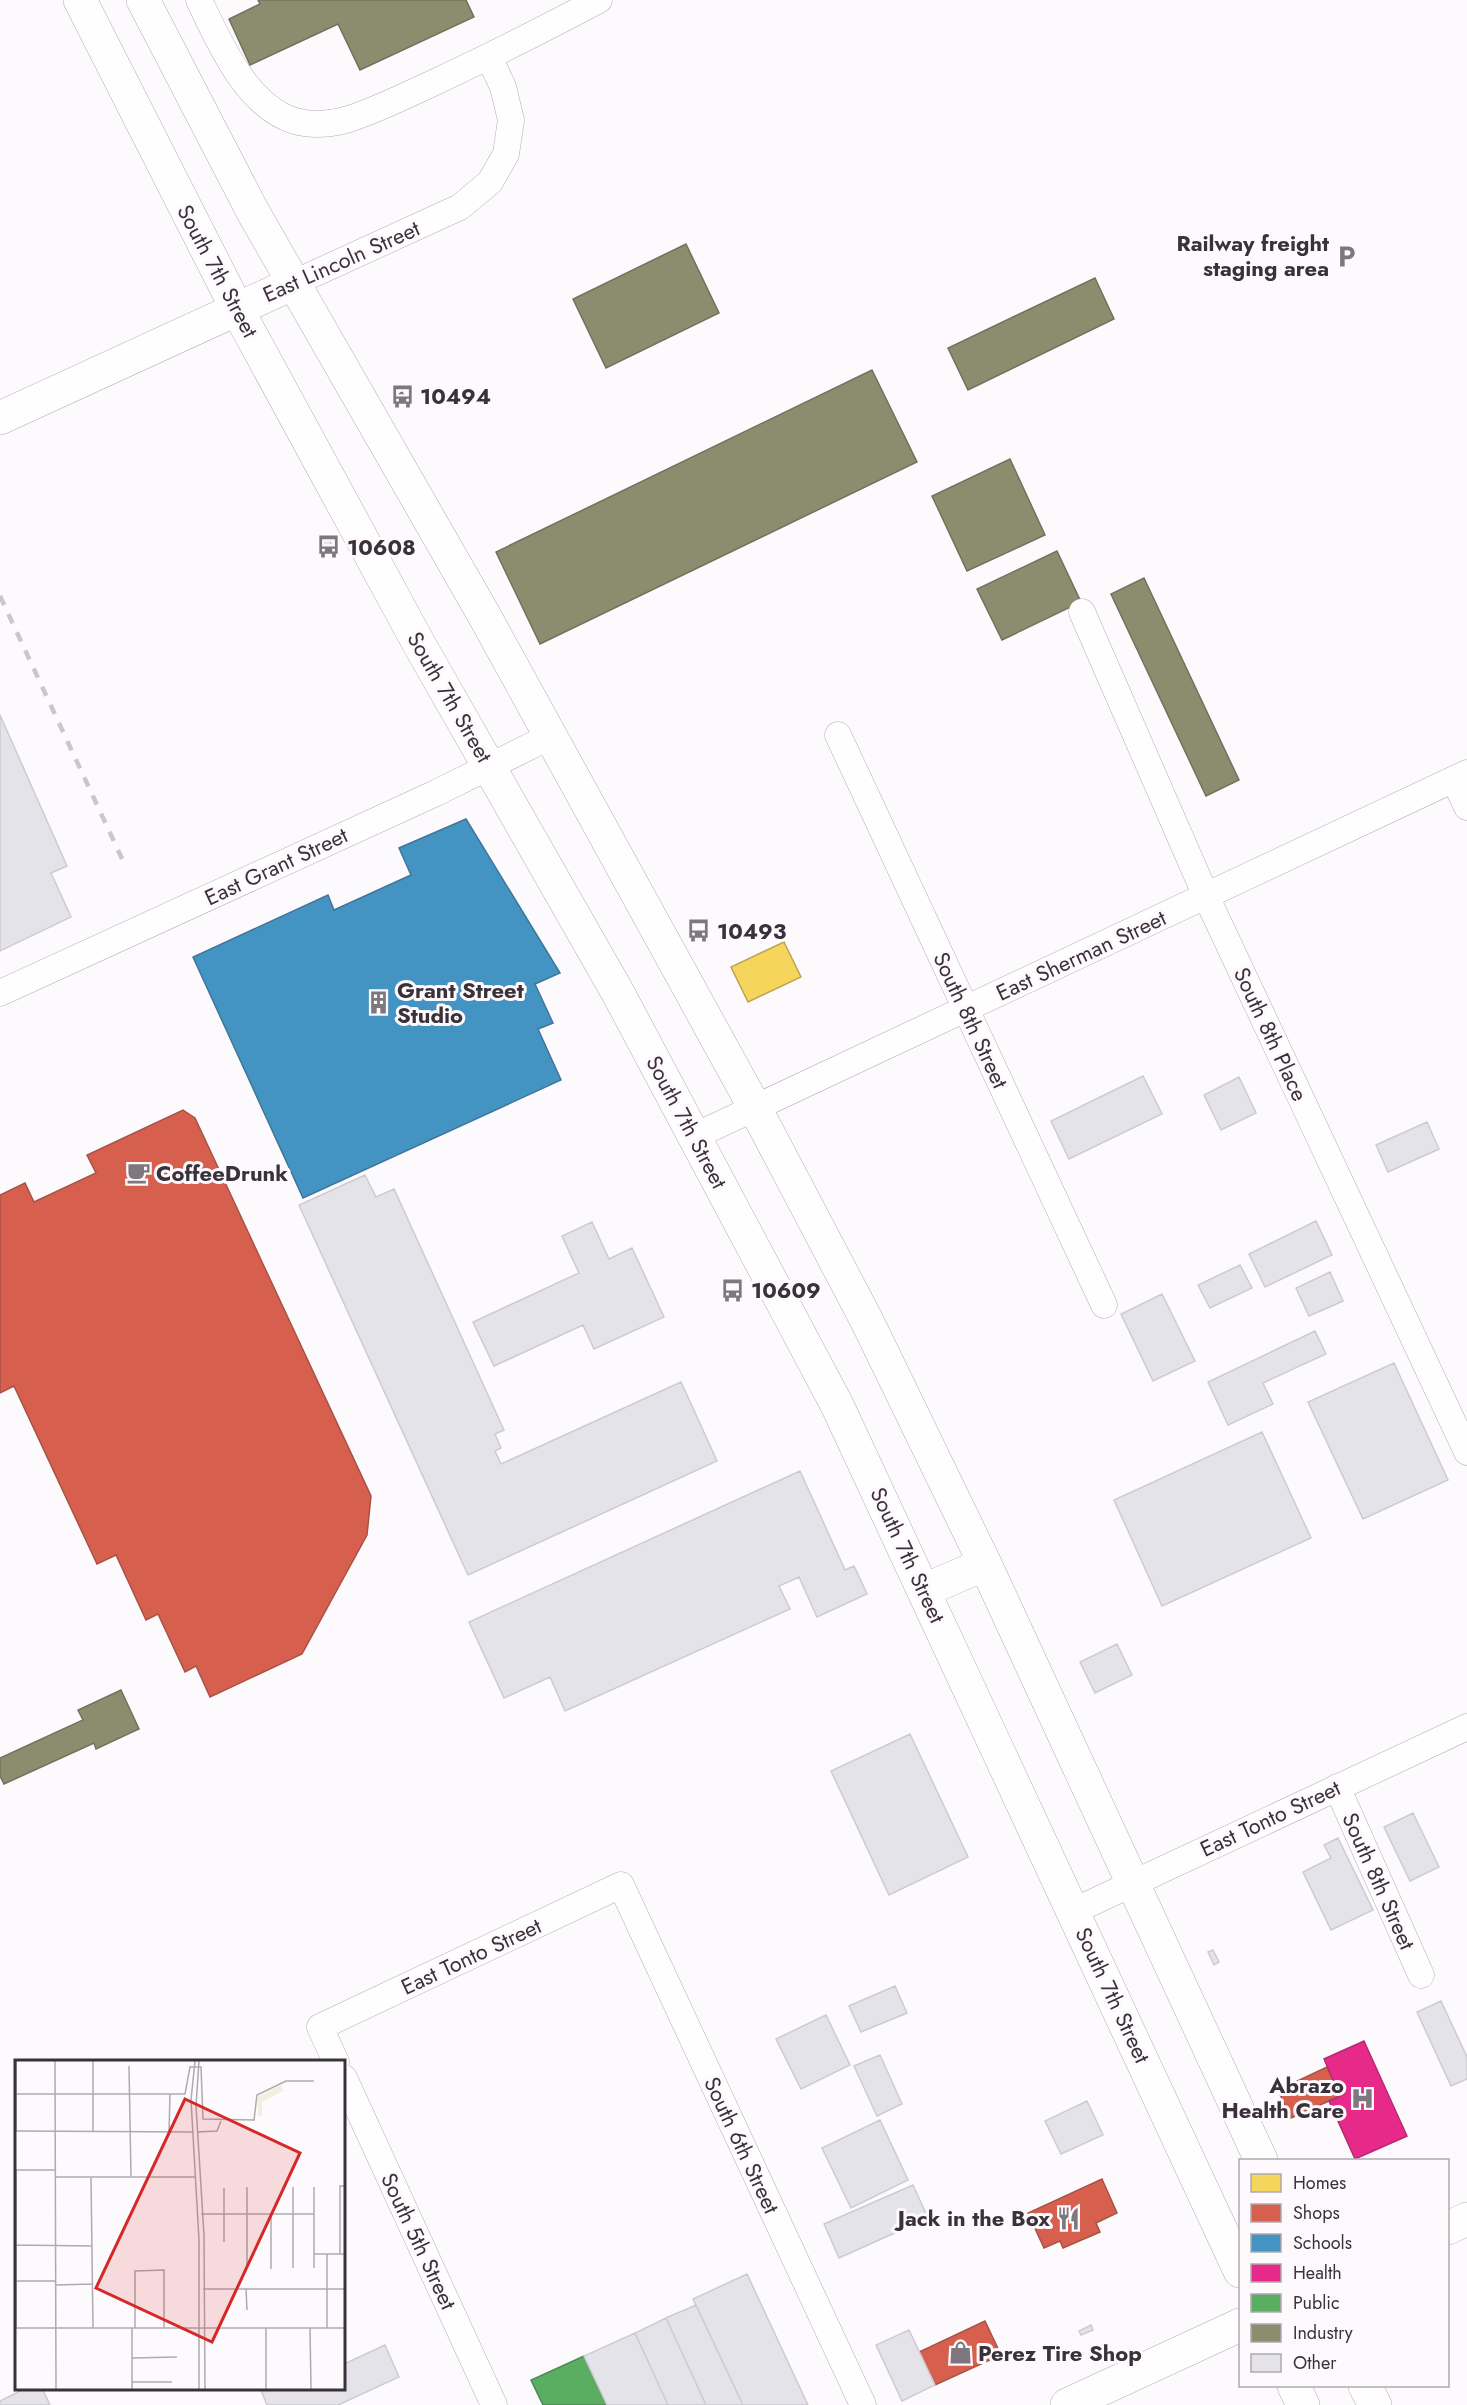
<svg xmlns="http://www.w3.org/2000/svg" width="1467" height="2405" font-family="Jost,sans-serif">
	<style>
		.homes { fill: #f6d55c; stroke: #bea452; stroke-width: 1.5 }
		.shops { fill: #d6604d; stroke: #a75247; stroke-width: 1.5 }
		.schools { fill: #4393c3; stroke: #40769a; stroke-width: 1.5 }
		.health { fill: #e7298a; stroke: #b32c72; stroke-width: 1.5 }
		.public { fill: #5aae61; stroke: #508955; stroke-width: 1.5 }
		.industry { fill: #8c8c6e; stroke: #73715e; stroke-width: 1.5 }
		.building { fill: #e5e3ea; stroke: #cdcbd1; stroke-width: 1.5 }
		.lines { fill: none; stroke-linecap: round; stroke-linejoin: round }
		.street-casing { stroke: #b2aeb3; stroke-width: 27 }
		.secondary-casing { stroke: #b2aeb3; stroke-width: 34 }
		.primary-casing { stroke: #b2aeb3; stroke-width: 34 }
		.street { stroke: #fffeff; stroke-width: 26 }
		.secondary { stroke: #fffeff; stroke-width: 33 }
		.primary { stroke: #fffeff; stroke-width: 33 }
		.rail { stroke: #c9c8c9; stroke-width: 4.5; stroke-dasharray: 10 10; stroke-linecap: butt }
		.labels { text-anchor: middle; stroke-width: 6; stroke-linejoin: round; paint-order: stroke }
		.poi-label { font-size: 22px; font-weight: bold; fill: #3a323a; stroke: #fdf9fd; text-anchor: start }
		.street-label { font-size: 22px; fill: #3a323a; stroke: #fdf9fd }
		.inset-road { fill: none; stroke: #aeaaae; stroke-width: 1.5 }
		.view { fill: #d62828; fill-opacity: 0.15; stroke: #d62828; stroke-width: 3 }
		.inset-edge { fill: none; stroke: #3a323a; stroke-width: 3 }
	</style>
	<rect width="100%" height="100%" fill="#fcfafc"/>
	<path class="homes" d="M784 942 801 977 748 1002 731 967Z"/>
	<path class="shops" d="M183 1110 195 1118 371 1496 367 1535 302 1654 210 1697 196 1666 185 1672 158 1614 146 1620 116 1555 97 1564 14 1386 0 1393V1195L25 1183 34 1202 96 1173 87 1155Z
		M1327 2067 1340 2096 1291 2118 1278 2090Z
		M1102 2179 1117 2213 1096 2223 1100 2232 1063 2248 1060 2241 1044 2248 1028 2213Z
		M985 2321 1001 2355 935 2385 919 2352Z"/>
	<path class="schools" d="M466 819 560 973 535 984 553 1023 538 1029 561 1080 303 1198 193 957 328 895 334 910 411 875 399 848Z"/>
	<path class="health" d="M1364 2041 1407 2136 1355 2159 1329 2101 1340 2096 1324 2059Z"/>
	<path class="public" d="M584 2356 607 2405H543L531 2380Z"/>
	<path class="industry" d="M258 0H466L474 17 360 70 338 24 250 65 229 19 260 4Z
		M686 244 719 313 606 368 573 299Z
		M1095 278 1114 319 968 390 948 348Z
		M872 370 917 462 540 644 496 552Z
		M402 392 409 405 405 407 398 395Z
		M1010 459 1045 535 967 571 932 496Z
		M1057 551 1081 602 1002 640 977 589Z
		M1144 578 1239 780 1206 796 1111 594Z
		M121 1690 139 1729 96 1749 94 1743 4 1784 0 1776V1758L83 1720 78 1710Z"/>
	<path class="building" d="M327 535 333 547 328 552 321 538Z
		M0 715 67 866 51 873 71 917 0 951Z
		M1143 1076 1162 1114 1069 1159 1051 1121Z
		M1239 1077 1256 1113 1221 1130 1204 1095Z
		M1427 1122 1439 1149 1388 1172 1376 1145Z
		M365 1175 376 1197 394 1189 504 1430 495 1434 501 1448 495 1451 501 1464 681 1382 717 1461 468 1575 299 1205Z
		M1316 1221 1332 1255 1265 1287 1249 1254Z
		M592 1222 609 1259 632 1248 664 1317 594 1349 583 1325 494 1366 473 1322 579 1273 562 1236Z
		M1240 1265 1252 1288 1210 1308 1198 1285Z
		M1330 1272 1343 1301 1309 1316 1296 1288Z
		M1162 1294 1195 1361 1153 1381 1121 1314Z
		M1315 1331 1326 1354 1263 1383 1273 1404 1228 1425 1208 1382Z
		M1394 1363 1448 1480 1363 1519 1308 1402Z
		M1262 1432 1311 1538 1162 1606 1114 1500Z
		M800 1471 845 1570 854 1566 867 1594 817 1617 799 1577 779 1586 790 1609 565 1711 550 1677 504 1698 469 1622Z
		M1117 1644 1132 1675 1095 1693 1080 1662Z
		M910 1734 968 1857 889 1895 831 1771Z
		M1413 1813 1439 1867 1410 1881 1384 1827Z
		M1338 1838 1373 1910 1331 1930 1303 1872 1331 1858 1324 1845Z
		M1213 1950 1219 1962 1214 1965 1208 1952Z
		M895 1986 907 2013 861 2032 849 2006Z
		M1441 2001 1467 2057V2079L1451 2086 1417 2012Z
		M826 2015 850 2065 801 2089 776 2039Z
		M880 2055 902 2104 877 2116 854 2066Z
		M1087 2101 1103 2135 1061 2154 1045 2121Z
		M880 2120 908 2180 851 2208 822 2148Z
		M913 2185 928 2218 839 2258 824 2224Z
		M747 2274 808 2405H743L693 2299Z
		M696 2305 743 2405H706L666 2318Z
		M666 2318 706 2405H668L635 2333Z
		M1091 2325 1093 2330 1081 2335 1079 2331Z
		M909 2330 935 2385 902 2401 876 2345Z
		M635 2333 668 2405H607L584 2356Z
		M385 2345 399 2377 338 2405H267L260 2388H344V2364Z
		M26 2388H42L50 2405H0V2401Z"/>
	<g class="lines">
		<defs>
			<path id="street" d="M199 0C219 42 247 107 295 121 312 126 333 124 349 119 377 110 405 96 433 83 489 57 544 29 599 0
				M294 283 460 207 490 182 506 154 511 120 503 87 489 57
				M1082 612 1206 896 1467 1452
				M838 735 1104 1305
				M1454 779 1467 807
				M0 993 436 793 551 736
				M695 1136 1467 773
				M1337 1787 1421 1975
				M1074 1911 1467 1727
				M336 2062 320 2027 621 1885 863 2405
				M344 2078 494 2405"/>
			<path id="secondary" d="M0 418 294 283
				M1448 2228 1467 2219
				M1067 2405 1240 2325"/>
			<path id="primary" d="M80 0 237 309 419 644 618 993 837 1405 1240 2271
				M143 0 253 212 484 615 755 1108 867 1321 985 1564 1261 2160
				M925 1590 985 1564
				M1294 2386 1303 2405
				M1365 2386 1375 2405"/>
		</defs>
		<use href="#street" class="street-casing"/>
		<use href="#secondary" class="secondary-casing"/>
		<use href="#primary" class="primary-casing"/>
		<use href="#street" class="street"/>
		<use href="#secondary" class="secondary"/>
		<use href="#primary" class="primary"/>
		<path class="rail" d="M0 596 124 863"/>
	</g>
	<defs>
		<symbol id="parking-bare" viewBox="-9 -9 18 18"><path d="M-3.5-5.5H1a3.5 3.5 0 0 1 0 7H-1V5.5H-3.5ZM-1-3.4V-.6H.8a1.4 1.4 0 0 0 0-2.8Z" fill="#7e787e" stroke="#fdf9fd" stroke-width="2.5" paint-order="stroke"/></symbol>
		<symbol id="bus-bare" viewBox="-9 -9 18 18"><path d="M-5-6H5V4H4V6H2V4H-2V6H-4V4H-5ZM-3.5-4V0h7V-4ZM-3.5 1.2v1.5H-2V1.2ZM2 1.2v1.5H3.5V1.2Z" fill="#7e787e" stroke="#fdf9fd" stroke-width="2.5" paint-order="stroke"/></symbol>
		<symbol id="building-bare" viewBox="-9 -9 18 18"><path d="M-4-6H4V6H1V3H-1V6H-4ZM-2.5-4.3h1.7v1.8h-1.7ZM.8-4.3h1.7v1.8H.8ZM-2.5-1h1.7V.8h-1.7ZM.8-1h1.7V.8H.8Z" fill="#7e787e" stroke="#fdf9fd" stroke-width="2.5" paint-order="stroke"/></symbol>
		<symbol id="cafe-bare" viewBox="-9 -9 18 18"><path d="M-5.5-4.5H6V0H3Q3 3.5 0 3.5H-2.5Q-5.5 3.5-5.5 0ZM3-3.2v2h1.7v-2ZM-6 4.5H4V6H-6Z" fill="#7e787e" stroke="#fdf9fd" stroke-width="2.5" paint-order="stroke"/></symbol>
		<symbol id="hospital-bare" viewBox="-9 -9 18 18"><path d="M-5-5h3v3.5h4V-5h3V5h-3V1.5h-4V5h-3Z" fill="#7e787e" stroke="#fdf9fd" stroke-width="2.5" paint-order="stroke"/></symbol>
		<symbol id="restaurant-bare" viewBox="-9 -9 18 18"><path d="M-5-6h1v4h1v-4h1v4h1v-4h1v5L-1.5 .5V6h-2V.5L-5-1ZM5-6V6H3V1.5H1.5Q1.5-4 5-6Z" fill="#7e787e" stroke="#fdf9fd" stroke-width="2.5" paint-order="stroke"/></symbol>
		<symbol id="shop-bare" viewBox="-9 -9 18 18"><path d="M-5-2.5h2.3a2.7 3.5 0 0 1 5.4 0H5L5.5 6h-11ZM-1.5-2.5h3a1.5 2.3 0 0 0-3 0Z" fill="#7e787e" stroke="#fdf9fd" stroke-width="2.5" paint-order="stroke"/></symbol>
	</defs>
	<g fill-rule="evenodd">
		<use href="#parking-bare" x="1330" y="240" width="33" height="33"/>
		<use href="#bus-bare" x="386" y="380" width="33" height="33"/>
		<use href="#bus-bare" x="312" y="530" width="33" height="33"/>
		<use href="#bus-bare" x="682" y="914" width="33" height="33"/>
		<use href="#building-bare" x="362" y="986" width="33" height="33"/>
		<use href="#cafe-bare" x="122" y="1156" width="33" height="33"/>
		<use href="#bus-bare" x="716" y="1274" width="33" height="33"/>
		<use href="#hospital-bare" x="1346" y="2082" width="33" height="33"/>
		<use href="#restaurant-bare" x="1052" y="2202" width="33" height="33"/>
		<use href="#shop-bare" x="944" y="2336" width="33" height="33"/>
	</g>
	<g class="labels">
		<g class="poi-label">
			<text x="1329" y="251" text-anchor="end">Railway freight<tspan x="1329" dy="25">staging area</tspan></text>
			<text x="420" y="404">10494</text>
			<text x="347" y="555">10608</text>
			<text x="717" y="939">10493</text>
			<text x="397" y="998">Grant Street<tspan x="397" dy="25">Studio</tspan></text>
			<text x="156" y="1181">CoffeeDrunk</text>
			<text x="751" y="1298">10609</text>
			<text x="1344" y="2093" text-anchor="end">Abrazo<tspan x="1344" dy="25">Health Care</tspan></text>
			<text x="1050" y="2226" text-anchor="end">Jack in the Box</text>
			<text x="978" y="2361">Perez Tire Shop</text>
		</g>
		<g class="street-label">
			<text transform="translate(341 261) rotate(-24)" y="8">East Lincoln Street</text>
			<text transform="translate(218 271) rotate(62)" y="8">South 7th Street</text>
			<text transform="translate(450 697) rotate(60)" y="8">South 7th Street</text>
			<text transform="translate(276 866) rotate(-25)" y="8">East Grant Street</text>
			<text transform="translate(1081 955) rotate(-25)" y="8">East Sherman Street</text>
			<text transform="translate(971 1020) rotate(65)" y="8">South 8th Street</text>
			<text transform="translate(1271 1034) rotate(65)" y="8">South 8th Place</text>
			<text transform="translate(687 1122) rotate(62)" y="8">South 7th Street</text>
			<text transform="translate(908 1555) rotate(65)" y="8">South 7th Street</text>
			<text transform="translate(1270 1818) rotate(-25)" y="8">East Tonto Street</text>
			<text transform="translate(1379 1881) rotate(66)" y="8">South 8th Street</text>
			<text transform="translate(471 1956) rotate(-25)" y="8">East Tonto Street</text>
			<text transform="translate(1113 1995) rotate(65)" y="8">South 7th Street</text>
			<text transform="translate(742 2145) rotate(65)" y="8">South 6th Street</text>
			<text transform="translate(419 2241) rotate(65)" y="8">South 5th Street</text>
		</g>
	</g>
	<g transform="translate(15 2060)">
		<rect width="330" height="330" fill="#fcfafc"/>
		<path d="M266 25 268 31 247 42V56H243V37Z" fill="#eff0df"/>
		<path class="inset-road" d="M1 1V71M40 1 41 329M78 1V72M180 1 176 40 184 180V329M184 1 181 46 189 175 190 329M114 6 116 117M0 34H170L175 7H186L188 59 239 60 242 35 271 21H299M0 71 178 72M154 72 155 34M182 72 202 71 206 61M1 110H40M40 117H180M76 118 78 268M278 127V208M209 128V182M186 154H299M256 154V209M1 185 77 186M299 194H330M312 194V268M325 194V126H330M232 208V127M299 208V127M1 221H40M40 225 78 224M188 229H330M231 229 232 250M0 268H330M1 268V110M120 268V211L149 210V268M251 268V329M295 268 296 329M117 298 162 297M117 322H157M117 329V268"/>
		<path class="view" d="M170 39 285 93 197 282 81 228Z"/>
		<rect width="330" height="330" class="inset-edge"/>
	</g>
	<rect x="1239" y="2159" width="210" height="228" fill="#fdf9fd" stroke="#afa9af" stroke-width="1.5"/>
	<rect x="1251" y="2174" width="30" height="18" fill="#f6d55c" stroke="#afa9af" stroke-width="1.5"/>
	<text x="1293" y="2189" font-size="18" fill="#3a323a">Homes</text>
	<rect x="1251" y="2204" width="30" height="18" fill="#d6604d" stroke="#afa9af" stroke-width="1.5"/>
	<text x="1293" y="2219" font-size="18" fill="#3a323a">Shops</text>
	<rect x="1251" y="2234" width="30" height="18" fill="#4393c3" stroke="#afa9af" stroke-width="1.5"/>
	<text x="1293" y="2249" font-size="18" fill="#3a323a">Schools</text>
	<rect x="1251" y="2264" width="30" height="18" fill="#e7298a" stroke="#afa9af" stroke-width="1.5"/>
	<text x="1293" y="2279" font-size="18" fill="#3a323a">Health</text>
	<rect x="1251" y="2294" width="30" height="18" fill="#5aae61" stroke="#afa9af" stroke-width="1.5"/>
	<text x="1293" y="2309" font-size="18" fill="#3a323a">Public</text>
	<rect x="1251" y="2324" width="30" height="18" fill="#8c8c6e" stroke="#afa9af" stroke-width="1.5"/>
	<text x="1293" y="2339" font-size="18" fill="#3a323a">Industry</text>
	<rect x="1251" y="2354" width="30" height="18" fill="#e5e3ea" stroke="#afa9af" stroke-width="1.5"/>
	<text x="1293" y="2369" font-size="18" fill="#3a323a">Other</text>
</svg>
